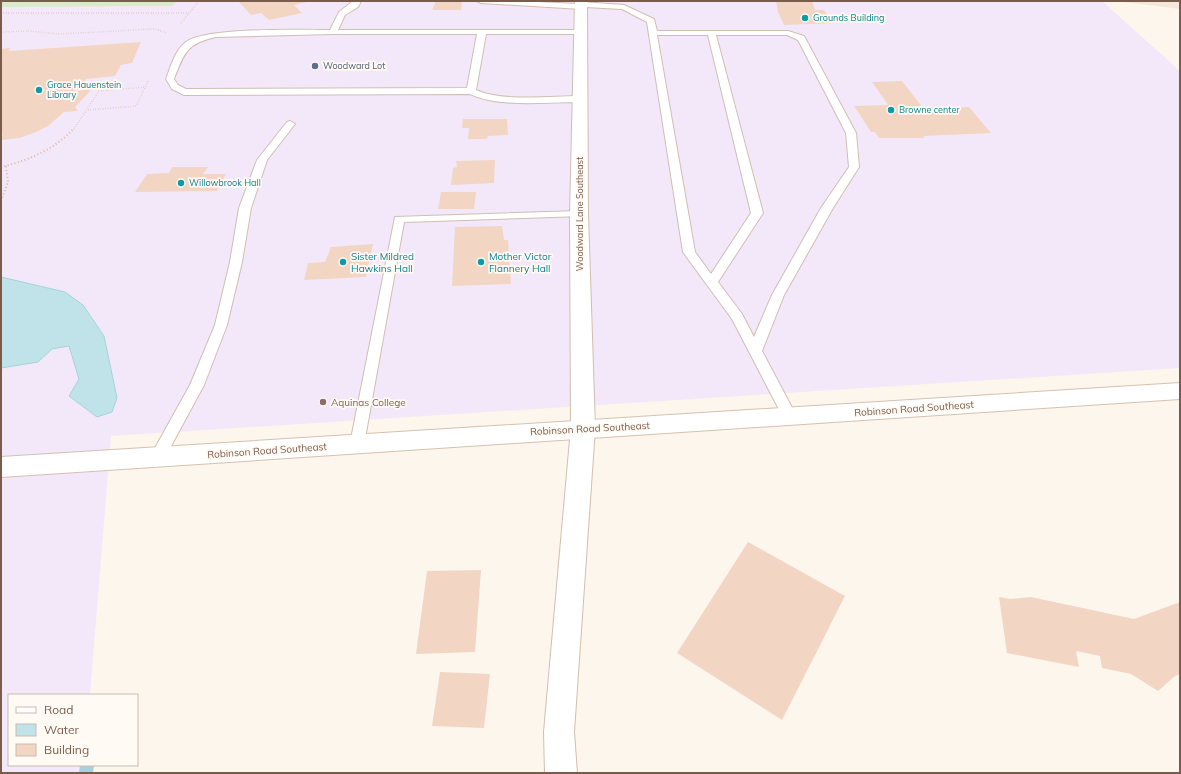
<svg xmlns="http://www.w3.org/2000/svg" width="1181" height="774" font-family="Mulish,sans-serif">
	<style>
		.residential { fill: #f5e8da }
		.education { fill: #f3e8fa }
		.green { fill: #d8ecc9 }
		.water { fill: #bfe3e8; stroke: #a5d3da }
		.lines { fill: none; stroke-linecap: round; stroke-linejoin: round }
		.stream { fill: #a5d3da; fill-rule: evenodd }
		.building { fill: #f3d5c3 }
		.lane-casing { stroke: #d1beb0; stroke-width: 2 }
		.street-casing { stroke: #d1beb0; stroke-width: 2 }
		.secondary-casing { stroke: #d6c0b0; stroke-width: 2 }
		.path-far1 { stroke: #d9b8a5; stroke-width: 1.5; stroke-dasharray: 0.5 2; stroke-linecap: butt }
		.path { stroke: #d9b8a5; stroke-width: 2; stroke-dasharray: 1 2.5; stroke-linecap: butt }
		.lane { fill: #fff; fill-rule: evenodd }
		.street { fill: #fff; fill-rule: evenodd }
		.secondary { fill: #fff; fill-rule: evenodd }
		.culture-dot { fill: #0f9aa8; stroke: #fffaf3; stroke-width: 1.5 }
		.service-dot { fill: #5c6f8a; stroke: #fffaf3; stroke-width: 1.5 }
		.education-dot { fill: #8d6e63; stroke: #fffaf3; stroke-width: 1.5 }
		.labels { text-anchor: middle; stroke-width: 3.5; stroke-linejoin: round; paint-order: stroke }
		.far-culture-label { font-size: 9px; fill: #0d838f; stroke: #fffaf3; text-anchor: start }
		.far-service-label { font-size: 9px; fill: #4e5e75; stroke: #fffaf3; text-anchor: start }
		.far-street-label { font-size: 9px; fill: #7a5c4d; stroke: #fffaf3 }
		.culture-label { font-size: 10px; fill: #0d838f; stroke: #fffaf3; text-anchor: start }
		.education-label { font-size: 10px; fill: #785e54; stroke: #fffaf3; text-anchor: start }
		.street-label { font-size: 10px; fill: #7a5c4d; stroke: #fffaf3 }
	</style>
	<rect width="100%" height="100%" fill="#fdf6ec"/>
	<path class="residential" d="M1115 1H1180V9Z"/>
	<path class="education" d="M1 1H1102L1180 71V368L111 436 90 695H9V765H87L86 773H1Z"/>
	<path class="green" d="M1 1H177L172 6 1 7Z"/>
	<path class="water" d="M1 277 65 292 83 305 104 336 117 398 112 412 97 417 69 396 79 379 69 346 52 349 38 362 1 368Z"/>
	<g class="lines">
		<path class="stream" d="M80 765H94L93 773H79Z"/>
	</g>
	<path class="building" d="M238 1H307V2L294 5 302 13 269 20 261 13 251 15Z
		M436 1H462L461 10H432Z
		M776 1H812L815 10H824L834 23 784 25 778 12Z
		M141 42 132 63 121 65 115 76 86 79 74 92 94 87 75 107 78 111 64 112 48 126 36 132 20 138 1 140 3 134H1V49L10 48 9 51Z
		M902 81 926 112H931L929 109 969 107 991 133 923 136 925 138H879L875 132H871L854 106 888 105 872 82Z
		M463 119H507L508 135 488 136 487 139H468L469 128H462Z
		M495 160 494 183 451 185 453 168 457 167 456 161Z
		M172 167H208L203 174H226L217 191 135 192 147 174 169 173Z
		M441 192H476L474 209H438Z
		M502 226 504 240H508L511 284 452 286 455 227Z
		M373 244 366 277 304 280 308 263 325 262 331 247Z
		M748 542 845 596 782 720 677 653Z
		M481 570 475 652 416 654 427 571Z
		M999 597 1010 599 1031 597 1134 619 1180 602V674L1175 676 1158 691 1131 674 1102 668 1100 656 1076 651 1079 667 1007 653Z
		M440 672 490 674 484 728 432 726Z"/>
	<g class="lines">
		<defs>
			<path id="lane" d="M353 1H361L358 7 345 15 338 30H584V34H486L476 90C502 102 551 96 580 96L585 99 580 102C546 102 500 108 470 94L184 95 172 89 166 79C171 66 175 50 186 42 207 27 301 30 330 30L339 12ZM333 34H477L467 88 186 89 178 85 174 79C184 53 187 43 216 37Z
				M477 1H519L577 4 581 2 624 5 654 19 657 31H788L804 36 856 133 859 167 833 208 784 295 762 351 797 417 795 421 790 423 785 421 732 319 683 252 647 22 622 9 585 7 581 9 481 3ZM657 35H708L751 213 711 274 695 252ZM716 35H787L798 40 846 133 849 167 821 208 772 295 754 337 742 314 718 282 763 213Z
				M290 121 295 124 267 160 251 208 242 262 227 325 204 385 163 461 158 463 153 461 150 457 190 385 215 325 230 262 239 208 257 160 287 122Z
				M579 211 585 214 583 216 404 222 364 444 362 448 357 450 352 448 350 444 395 217Z"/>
			<path id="street" d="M575 1H587L588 214 595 428 574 732 577 773H545L544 732 571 428 570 214Z"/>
			<path id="secondary" d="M1180 383V399L1 477V457Z"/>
		</defs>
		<use href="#lane" class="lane-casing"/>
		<use href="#street" class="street-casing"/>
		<use href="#secondary" class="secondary-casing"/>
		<path class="path-far1" d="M1 13H189
			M181 23 199 1
			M1 32 28 31 58 34 155 29 167 33
			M88 110 136 106 148 81
			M74 129 99 91 146 87"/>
		<path class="path" d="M1 167C27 161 56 149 74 128
			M1 201 8 182 6 166"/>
		<use href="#lane" class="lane"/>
		<use href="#street" class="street"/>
		<use href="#secondary" class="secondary"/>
	</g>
	<g class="culture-dot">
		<circle cx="805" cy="18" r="4"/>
		<circle cx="39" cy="90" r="4"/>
		<circle cx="891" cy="110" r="4"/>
		<circle cx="181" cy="183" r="4"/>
		<circle cx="343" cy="262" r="4"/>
		<circle cx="481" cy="262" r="4"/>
	</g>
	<circle class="service-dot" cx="315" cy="66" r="4"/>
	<circle class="education-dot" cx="323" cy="402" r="4"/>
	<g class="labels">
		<g class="far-culture-label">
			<text x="813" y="21">Grounds Building</text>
			<text x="47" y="88">Grace Hauenstein<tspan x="47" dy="10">Library</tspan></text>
			<text x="899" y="113">Browne center</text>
			<text x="189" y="186">Willowbrook Hall</text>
		</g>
		<g class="far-service-label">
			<text x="323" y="69">Woodward Lot</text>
		</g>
		<g class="far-street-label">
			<text transform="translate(580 214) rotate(-90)" y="3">Woodward Lane Southeast</text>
		</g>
		<g class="culture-label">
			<text x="351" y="260">Sister Mildred<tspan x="351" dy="12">Hawkins Hall</tspan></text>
			<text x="489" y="260">Mother Victor<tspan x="489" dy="12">Flannery Hall</tspan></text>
		</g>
		<g class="education-label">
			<text x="331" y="406">Aquinas College</text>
		</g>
		<g class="street-label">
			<text transform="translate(914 408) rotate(-4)" y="4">Robinson Road Southeast</text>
			<text transform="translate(590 428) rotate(-3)" y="4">Robinson Road Southeast</text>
			<text transform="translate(267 450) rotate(-4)" y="4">Robinson Road Southeast</text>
		</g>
	</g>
	<rect width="1181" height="774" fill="none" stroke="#7a5c4d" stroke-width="4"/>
	<rect x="8" y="694" width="130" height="72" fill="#fffaf3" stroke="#cabbb1"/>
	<rect x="16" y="707" width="20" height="6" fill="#ffffff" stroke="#cabbb1"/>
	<text x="44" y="714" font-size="12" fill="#7a5c4d">Road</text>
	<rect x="16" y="724" width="20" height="12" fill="#bfe3e8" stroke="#cabbb1"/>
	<text x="44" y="734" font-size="12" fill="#7a5c4d">Water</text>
	<rect x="16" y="744" width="20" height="12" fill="#f3d5c3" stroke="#cabbb1"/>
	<text x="44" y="754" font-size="12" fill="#7a5c4d">Building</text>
</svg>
